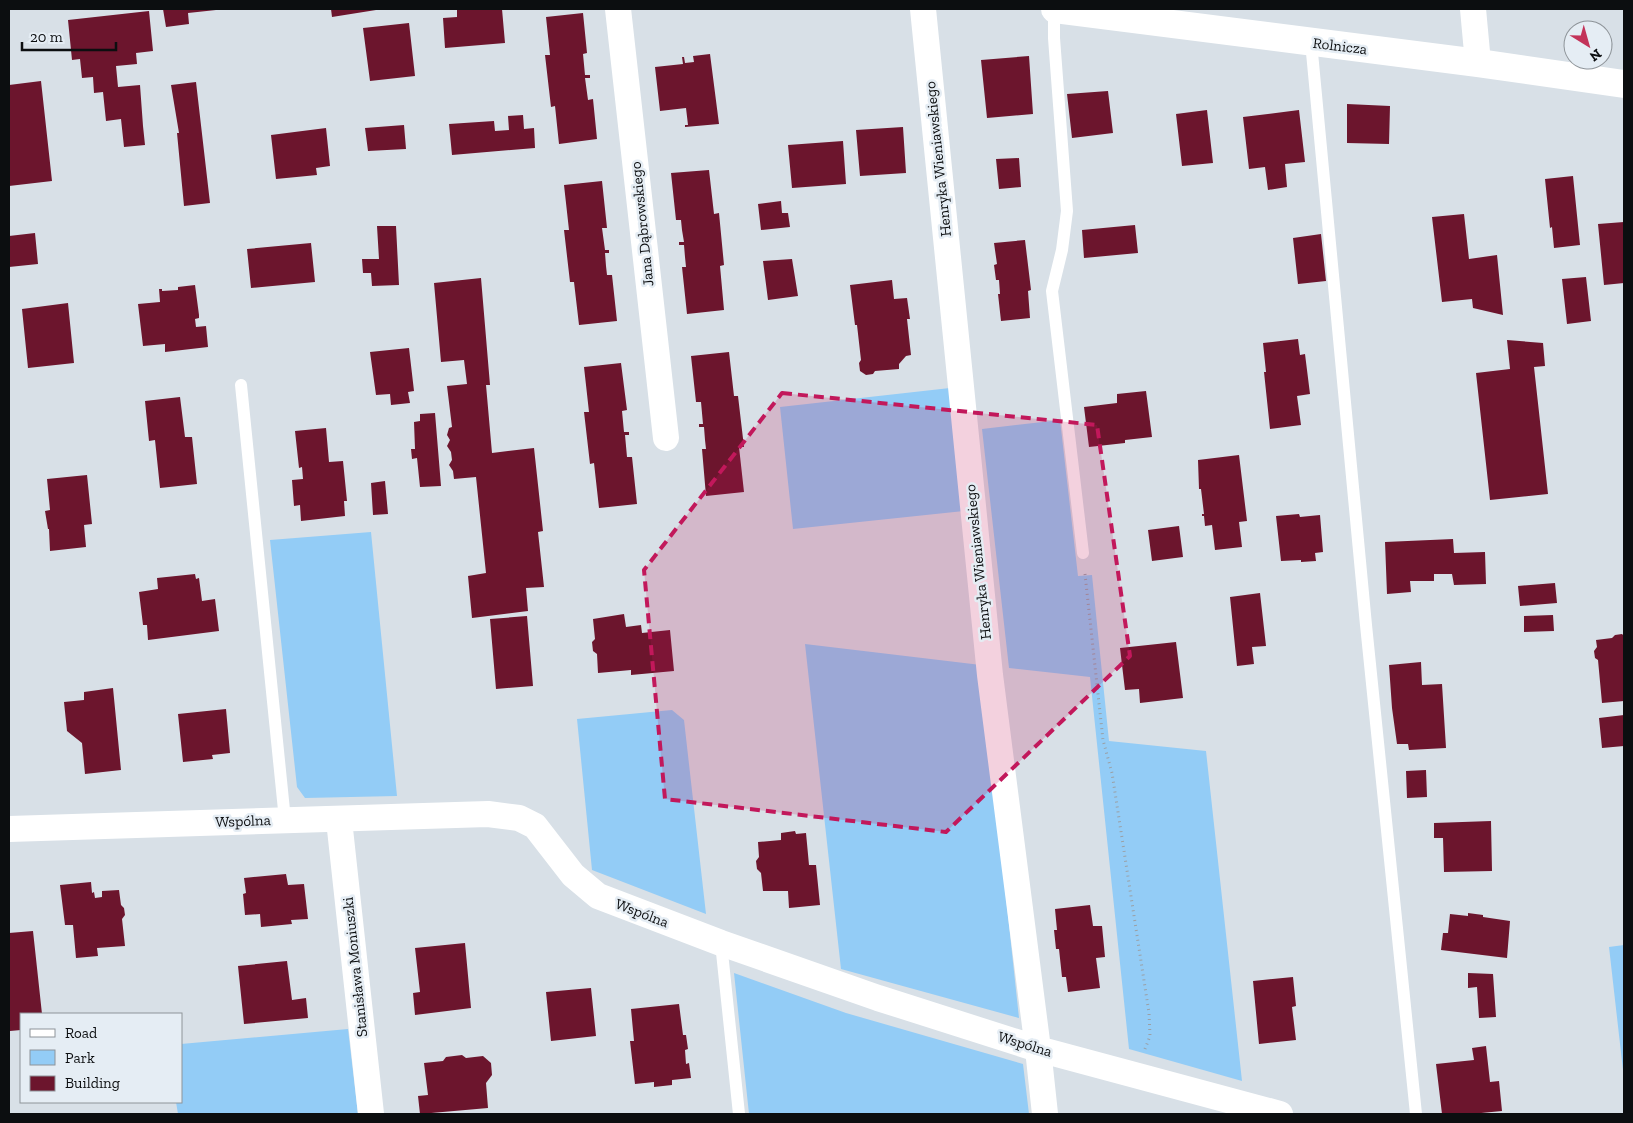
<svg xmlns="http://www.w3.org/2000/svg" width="1633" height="1123" font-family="'Zilla Slab',serif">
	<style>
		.green { fill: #93ccf6 }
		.building { fill: #6c152d }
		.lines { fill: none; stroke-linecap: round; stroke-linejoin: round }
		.path { stroke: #9aa0a6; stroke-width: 3; stroke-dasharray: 1 4; stroke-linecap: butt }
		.service { stroke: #fff; stroke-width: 12 }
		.minor { stroke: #fff; stroke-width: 26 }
		.tertiary { stroke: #fff; stroke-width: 28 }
		.marked { fill: #c2185b; fill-opacity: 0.2; stroke: #c2185b; stroke-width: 4; stroke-dasharray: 10 6; stroke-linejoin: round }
		.labels { text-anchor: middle; stroke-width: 5; stroke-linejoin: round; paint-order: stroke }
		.street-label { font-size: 15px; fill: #0c0e10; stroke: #e5edf4 }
	</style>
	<rect width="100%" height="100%" fill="#d8e0e7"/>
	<path class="green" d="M950 388 964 511 793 529 780 407Z
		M1060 420 1078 576 1092 575 1109 741 1206 751 1242 1081 1129 1049 1090 677 1009 668 982 429Z
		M371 532 397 796 305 798 297 787 270 540Z
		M805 644 981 665 1019 1018 841 969Z
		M672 710 684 720 706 914 592 870 577 719Z
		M1624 945V1079L1609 947Z
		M734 973 846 1013 1023 1064 1029 1114H749Z
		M348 1029 358 1114H178L176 1102H181V1044Z"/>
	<path class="building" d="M163 9H216V10L188 13 189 24 166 27Z
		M331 9H375L376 10 332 17Z
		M457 9H502L505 43 445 48 443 18 457 17Z
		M149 11 153 51 136 53 137 64 116 66 118 87 140 85 143 126 145 145 124 147 121 119 106 121 103 92 94 93 93 77 82 78 80 59 72 60 68 20Z
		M583 13 587 53 583 54 585 75H590V78H585L588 100 593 99 597 139 559 144 555 106 551 107 545 55H550L546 17Z
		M409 23 415 76 370 81 363 28Z
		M710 54 719 124 685 127V125H688L686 108 660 111 655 67 683 64 682 57H684L685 63 694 62 693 56Z
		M1029 56 1033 114 987 118 981 60Z
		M41 81 52 181 9 186V150H10L9 85Z
		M196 82 210 203 184 206 177 133H179L171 85Z
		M1108 91 1113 133 1072 138 1067 94Z
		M1347 104 1390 106 1389 144 1347 143Z
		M1207 110 1213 163 1182 166 1176 114Z
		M1299 110 1305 162 1285 164 1287 187 1268 190 1265 167 1249 169 1243 117Z
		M523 115 524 129 534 128 535 148 452 155 449 124 494 121 495 131 509 130 508 116Z
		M404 125 406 149 368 151 365 128Z
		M903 127 906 173 860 176 856 130Z
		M326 128 330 166 316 168 317 175 276 179 271 135Z
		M843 141 846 184 792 188 788 145Z
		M1019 158 1021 187 999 189 996 159Z
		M709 170 714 214 719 213 724 265 720 266 724 310 687 314 682 267H686L685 257 684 245H679V242H684L682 230 681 220H676L671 173Z
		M1573 176 1580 245 1554 248 1552 227 1550 228 1545 179Z
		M602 181 607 228H602L605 250H609V253H605L606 266 607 275H612L617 321 579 325 574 282H570L564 230H569L564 185Z
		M781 201 782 213H788L790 227 761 230 758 204Z
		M1464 214 1469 259 1497 255 1503 315 1473 308 1472 299 1442 302 1432 217Z
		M1624 222V283L1604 285 1598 224Z
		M1135 225 1138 253 1084 258 1082 230Z
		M377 226H396L399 285 372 286 371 273H363L362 259H379Z
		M35 233 38 264 9 267V236Z
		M1321 234 1326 281 1298 284 1293 238Z
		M1025 240 1031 290 1028 291 1030 318 1001 321 998 294H1000L999 280H996L994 265 997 264 994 243Z
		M311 243 315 282 251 288 247 249Z
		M792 259 798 296 768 300 763 261Z
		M1586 277 1591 321 1567 324 1562 279Z
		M481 278 490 385H486L492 453 534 448 543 531 538 532 544 587 526 588 528 611 472 618 468 576 486 573 476 477 454 479 453 471 449 465 452 460 451 452 447 446 450 440 447 435 449 428 452 427 447 386 467 384 464 360 441 362 434 283Z
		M892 280 894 299 907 298 910 319H907L911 355 906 356 899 364V369L875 371 873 374 866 375 860 371 859 363 861 360 857 325H855L850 285Z
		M195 285 199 315V318L195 319 196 327 206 326 208 347 165 352V344L143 346 138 304 160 302 159 289H162V291L178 290V287Z
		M68 303 74 363 28 368 22 309Z
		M1298 339 1300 355 1305 354 1310 394 1297 396 1301 425 1270 429 1264 372H1266L1263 343Z
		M1507 340 1543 343 1545 366 1534 367 1548 494 1490 500 1476 373 1510 369Z
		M409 348 414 391 408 392 410 403 391 405 390 394 376 395 370 352Z
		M729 352 734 396H738L744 447H739L744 492 706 496 702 449H706L705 440 704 427H699V424H703L701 402H696L691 356Z
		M621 363 627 410 622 411 624 432H629V435H625L627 457H632L637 504 599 508 594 463 590 464 584 412H589L584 367Z
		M1146 391 1152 437 1125 440V443L1089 447 1084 407 1117 403V394Z
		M180 397 185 437H192L197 484 160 488 155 440 149 441 145 401Z
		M435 413 441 486 420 487 417 458 412 459 411 449H415L414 422 420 421V414Z
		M326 428 329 462 343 461 347 501H344L345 516 301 521 300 505 294 506 292 480 303 479 302 467 299 468 295 431Z
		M1239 455 1247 521 1239 522 1242 547 1215 550 1212 525 1205 526 1204 516H1202V514H1204L1201 489H1199L1198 460Z
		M87 475 92 524 84 525 86 547 50 551 49 529H48L45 511 50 510 47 479Z
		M385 481 388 514 373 515 371 483Z
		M1299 514 1300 517 1320 515 1323 552 1315 553 1316 561 1301 562V560L1281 561 1276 516Z
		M1179 526 1183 557 1152 561 1148 530Z
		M1453 539 1454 553 1485 552 1486 584 1454 585 1452 574H1434V581H1410L1411 592 1387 594 1385 542Z
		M195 574 196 579 199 578 202 601 215 599 219 631 148 640 147 625H143L139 592 158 589 157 578Z
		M1555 583 1557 603 1520 606 1518 586Z
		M1260 593 1266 646 1252 647 1254 664 1237 666 1230 597Z
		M624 614 626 627 641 625 642 633 670 630 674 671 631 675V670L598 673 597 654 593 651 592 642 595 639 593 619Z
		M1553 615 1554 631 1524 632V616Z
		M527 616 533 686 496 689 490 619Z
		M1622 634 1624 636V701L1602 703 1598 660 1595 658 1594 651 1597 647 1596 640 1612 638 1615 635Z
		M1176 642 1183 698 1140 703 1139 689 1125 690 1120 648Z
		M1421 662 1422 685 1442 684 1446 748 1409 750 1408 744H1397L1392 708 1389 665Z
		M113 688 121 770 85 774 82 743 67 731 64 702 84 700V692Z
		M226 709 230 753 212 755 213 759 183 762 178 714Z
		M1624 715V746L1602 748 1599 718Z
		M1426 770 1427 797 1407 798 1406 771Z
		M1491 821 1492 871 1444 872 1443 838H1434V823Z
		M795 831 796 834 806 833 809 865H816L820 905 789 908 788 891H763L761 873 757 869 756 861 759 857 758 842 781 840V833Z
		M286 874 288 885 304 884 308 919 291 920 292 924 261 927 260 914 245 915 243 894 246 893 244 878Z
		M91 882 92 893 94 892 95 898 102 897V891L119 890 121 905 124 908 125 915 122 919 125 946 97 948 98 956 76 958 73 925H65L60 885Z
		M1090 905 1093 926H1102L1105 957 1096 958 1100 988 1068 992 1066 977H1062L1059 949H1056L1054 930H1057L1055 909Z
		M1468 913 1483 915V917L1510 921 1507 958 1441 950 1443 933H1448L1450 914 1468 916Z
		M33 931 42 1014H21V1030L10 1031 9 1028V933Z
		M465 943 471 1008 415 1015 413 993 420 992 415 948Z
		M287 961 292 1000 306 998 308 1018 244 1024 238 966Z
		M1468 973 1493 974 1496 1017 1479 1018 1477 987 1468 988Z
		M1293 977 1296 1006 1292 1007 1296 1040 1259 1044 1253 981Z
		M591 988 596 1036 551 1041 546 992Z
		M679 1004 683 1035H686L688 1049 685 1050 686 1064 689 1063 691 1078 672 1080V1085L654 1087V1082L635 1084 630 1041H634L631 1009Z
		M1486 1046 1490 1082 1499 1081 1502 1111 1471 1114H1442L1436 1064 1474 1060 1472 1048Z
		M462 1055 466 1058 483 1056 491 1063 492 1075 486 1083 488 1108 420 1114 418 1096 428 1095 424 1063 443 1061 446 1057Z"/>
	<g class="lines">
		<path class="path" d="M1085 574 1103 740 1112 773 1149 1013 1150 1036 1145 1049"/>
		<path class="service" d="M1054 9V38L1067 211 1062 250 1052 291 1083 553
			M1311 42 1366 625 1416 1114
			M241 385 285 820
			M721 943 739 1114"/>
		<path class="minor" d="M618 9 666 438
			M923 9 990 675 1038 1049 1045 1114
			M1473 9 1478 63
			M339 820 371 1114
			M9 829 488 814 519 818 535 826 573 875 598 896 721 943 878 998 1038 1049 1280 1114"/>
		<path class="tertiary" d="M1055 9 1478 63 1624 84"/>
	</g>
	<path class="marked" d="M782 393 1097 425 1130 656 946 832 665 799 644 570Z"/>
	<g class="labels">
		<g class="street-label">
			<text transform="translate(1340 46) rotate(7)" y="5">Rolnicza</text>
			<text transform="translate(938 159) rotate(-96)" y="5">Henryka Wieniawskiego</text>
			<text transform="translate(642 224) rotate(-96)" y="5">Jana Dąbrowskiego</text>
			<text transform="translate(978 562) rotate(-96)" y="5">Henryka Wieniawskiego</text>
			<text transform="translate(243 821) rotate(-2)" y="5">Wspólna</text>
			<text transform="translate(642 913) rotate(21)" y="5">Wspólna</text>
			<text transform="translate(355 967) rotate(-96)" y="5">Stanisława Moniuszki</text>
			<text transform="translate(1025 1044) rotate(17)" y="5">Wspólna</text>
		</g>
	</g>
	<rect width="1633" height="1123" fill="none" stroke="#0c0e10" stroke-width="20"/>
	<rect x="20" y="1013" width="162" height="90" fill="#e5edf4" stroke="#8e9499"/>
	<rect x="30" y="1029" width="25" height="8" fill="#ffffff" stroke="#8e9499"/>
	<text x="65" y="1038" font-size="15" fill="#0c0e10">Road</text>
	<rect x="30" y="1050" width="25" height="15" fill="#93ccf6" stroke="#8e9499"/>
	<text x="65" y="1063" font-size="15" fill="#0c0e10">Park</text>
	<rect x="30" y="1076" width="25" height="15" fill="#6c152d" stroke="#8e9499"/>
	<text x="65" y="1088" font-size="15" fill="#0c0e10">Building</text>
	<g transform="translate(1588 45) rotate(143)"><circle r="24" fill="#e5edf4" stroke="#8e9499"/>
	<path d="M0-4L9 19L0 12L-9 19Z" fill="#c33359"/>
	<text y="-8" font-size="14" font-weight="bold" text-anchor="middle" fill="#0c0e10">N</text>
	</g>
	<path d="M22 42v8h94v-8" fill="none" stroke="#0c0e10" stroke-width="2.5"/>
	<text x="30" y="42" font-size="15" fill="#0c0e10" stroke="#e5edf4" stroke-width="4" paint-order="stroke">20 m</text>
</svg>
